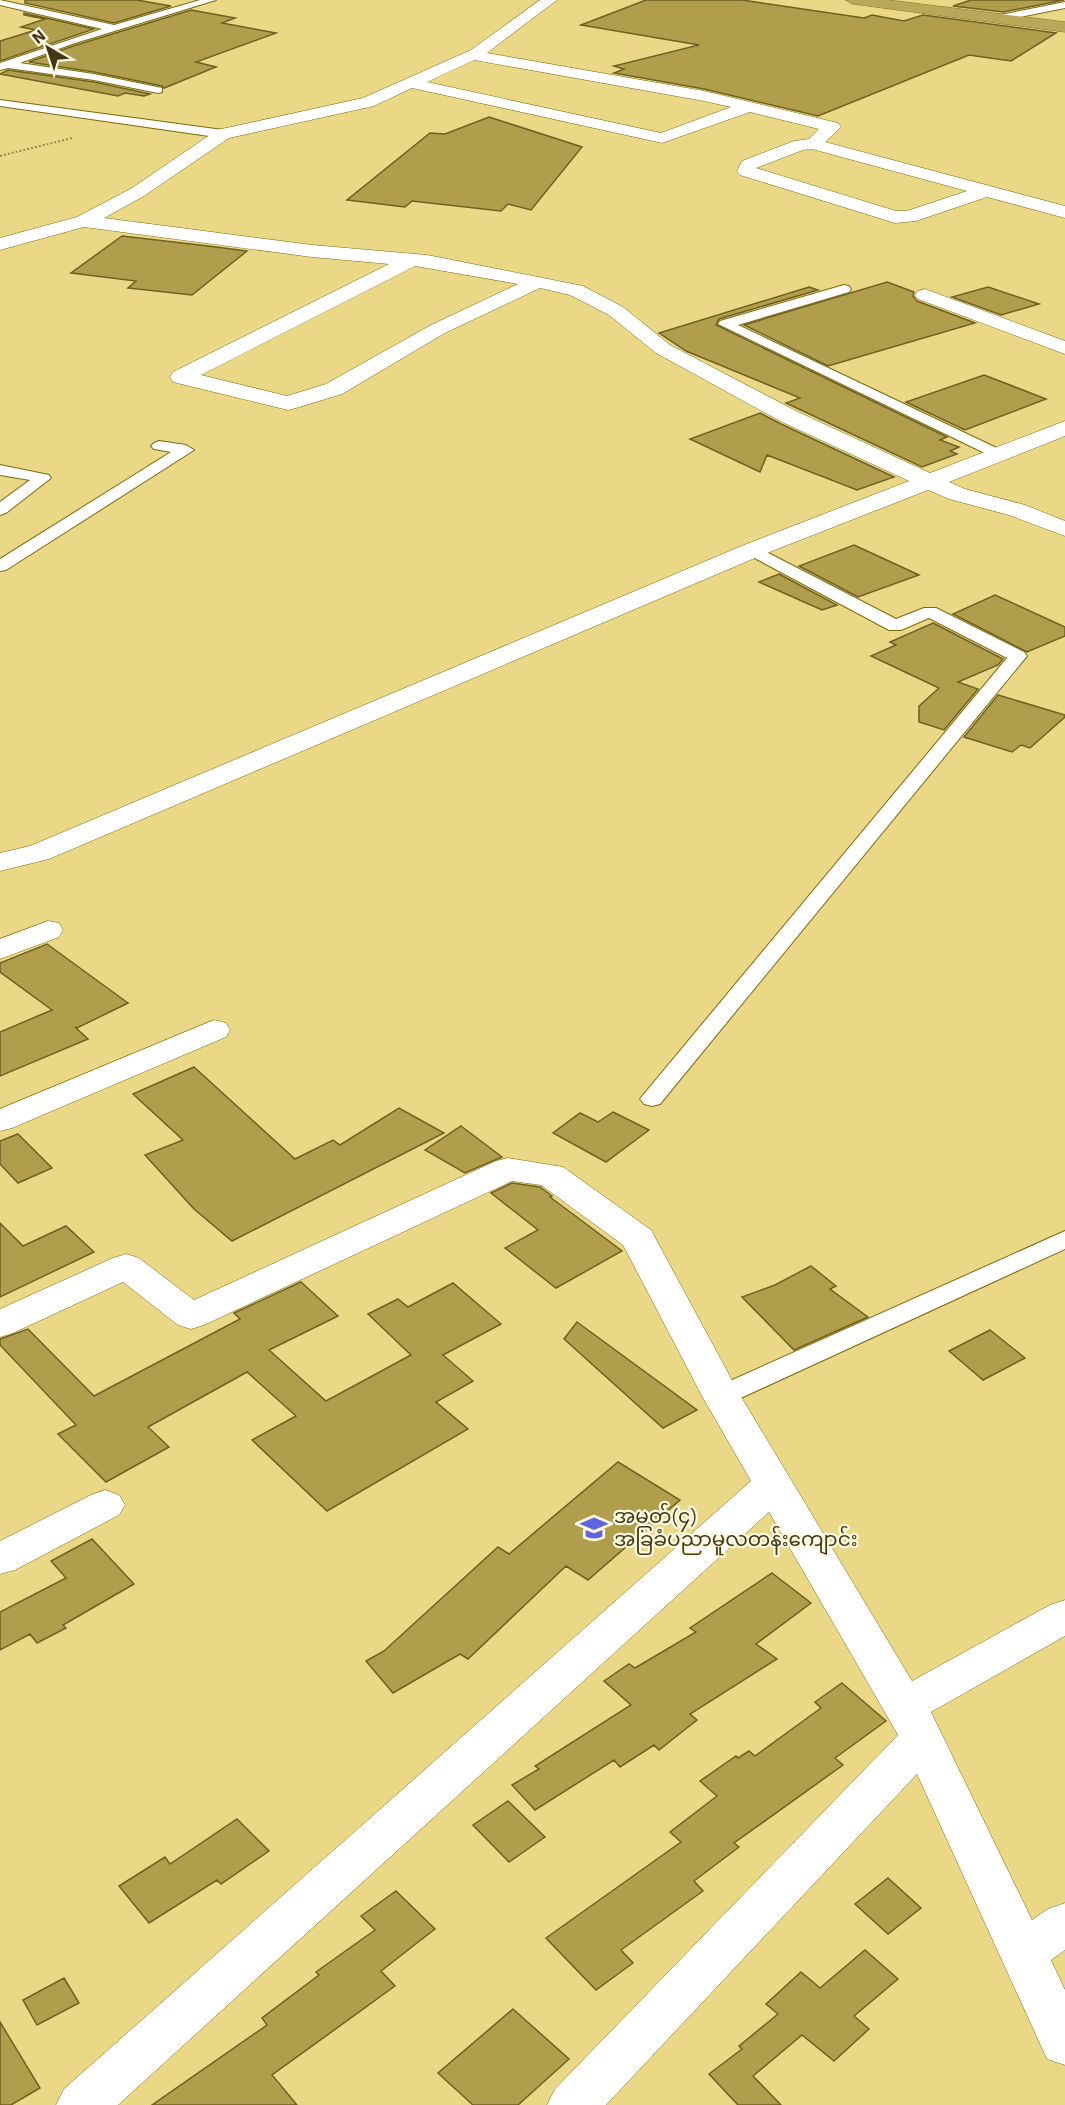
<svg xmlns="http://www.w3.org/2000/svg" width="1065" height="2105" font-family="'IBM Plex Sans','Noto Sans Myanmar',sans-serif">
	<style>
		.building { fill: #b19e4d; stroke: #6e6021; stroke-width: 1.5 }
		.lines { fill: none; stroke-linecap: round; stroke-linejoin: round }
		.service-casing { stroke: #7c6a0c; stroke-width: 2 }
		.minor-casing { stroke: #7c6a0c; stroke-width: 1 }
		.trunk-casing { stroke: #847427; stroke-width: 1 }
		.path { stroke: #998c51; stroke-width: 2; stroke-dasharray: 2 2; stroke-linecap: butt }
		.service { fill: #fff; fill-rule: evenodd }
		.minor { fill: #fff; fill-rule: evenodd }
		.trunk { fill: #baa85a; fill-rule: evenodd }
		.labels { text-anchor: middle; stroke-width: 4.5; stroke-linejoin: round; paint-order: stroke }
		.near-poi-label { font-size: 20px; fill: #403916; stroke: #fff9e2; text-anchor: start }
	</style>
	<rect width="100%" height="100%" fill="#ebd886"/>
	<path class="building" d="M25 0H137L171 6 114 23 25 3Z
		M646 0H742L864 18 872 15 904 21 923 15 1056 33 1011 61 969 55 818 116 704 89 614 73 624 69 614 66 699 45 581 25Z
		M971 0H1064L1003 12 953 6Z
		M191 10 235 18 222 23 276 33 196 62 216 67 164 88 162 86 94 72 29 62 73 46Z
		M24 13 94 29 0 61V41L36 30 21 27 45 19 24 15Z
		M8 70 94 82 150 94 144 96 125 93 118 96 0 74Z
		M489 117 582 147 531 210 508 204 501 211 412 201 405 207 347 200 430 133 445 134Z
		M122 236 208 246 247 251 192 295 128 288 136 281 71 273Z
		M887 282 914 292 913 296 917 301 975 323 828 366 744 325Z
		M809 287 818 290 719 319 716 325 947 437 940 440 959 447 950 451 957 454 922 467 786 403 800 398 686 351 659 333Z
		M988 287 1039 304 1001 315 952 297Z
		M984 375 1046 399 965 430 906 402Z
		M760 413 781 424 894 477 857 490 767 455 760 472 690 439Z
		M854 545 919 575 858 597 799 566Z
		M779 574 837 605 822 610 759 582Z
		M995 595 1065 627V636L1027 652 953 614Z
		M933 623 1003 659 998 665 958 682 978 689 944 730 919 722V706L939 688 871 656 896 645 890 642Z
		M998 695 1065 715V717L1030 748 1021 745 1012 752 964 737Z
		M47 944 128 1003 77 1028 75 1027 88 1039 0 1076V1032L52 1010 0 972V963Z
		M194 1067 295 1159 333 1140 340 1145 399 1108 444 1133 232 1241 194 1209 145 1155 183 1140 133 1094Z
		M613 1112 649 1130 606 1162 553 1133 580 1113 598 1122Z
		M461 1126 502 1157 465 1173 425 1150Z
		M18 1134 52 1168 18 1183 0 1164V1141Z
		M512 1183 540 1187 552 1196 550 1197 622 1251 556 1288 505 1248 538 1230 491 1193Z
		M0 1223 23 1246 66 1226 94 1252 0 1297Z
		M811 1266 836 1286 830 1289 868 1317 794 1350 742 1297 775 1285Z
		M301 1282 338 1316 269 1350 326 1401 411 1355 368 1314 398 1299 408 1307 453 1283 501 1324 443 1355 473 1381 436 1402 468 1429 327 1511 252 1440 296 1416 247 1372 148 1427 169 1447 106 1482 58 1434 76 1425 0 1345V1339L28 1329 94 1396 240 1319 234 1313Z
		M577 1322 697 1410 663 1428 564 1339Z
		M990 1330 1025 1358 983 1380 949 1351Z
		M618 1462 680 1500 588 1580 566 1566 468 1659 460 1654 393 1693 366 1661 384 1651 498 1547 509 1554Z
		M92 1539 134 1584 63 1625 66 1628 37 1643 30 1634 0 1650V1612L66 1578 51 1561Z
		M772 1573 811 1603 756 1644 777 1659 690 1714 697 1720 659 1750 654 1745 620 1767 614 1760 535 1810 512 1785 539 1769 535 1766 631 1705 604 1681 629 1664 635 1668 696 1632 690 1628Z
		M842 1683 886 1721 835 1758 843 1765 734 1843 739 1847 694 1881 703 1891 621 1950 633 1963 596 1990 546 1938 681 1842 670 1832 717 1796 700 1781 736 1756 738 1758 749 1751 755 1756 821 1708 815 1702Z
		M508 1801 545 1837 509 1862 473 1825Z
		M237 1819 269 1851 221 1884 217 1880 149 1923 119 1886 165 1857 170 1864Z
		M888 1878 921 1908 888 1934 855 1904Z
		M396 1891 435 1929 381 1971 395 1986 272 2075 297 2105H152L267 2025 262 2018 319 1975 316 1972 375 1930 361 1916Z
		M865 1950 898 1979 854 2016 869 2029 834 2061 802 2035 753 2076 781 2105H738L709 2074 742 2049 739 2046 778 2014 766 2004 801 1972 820 1988Z
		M64 1978 79 2003 37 2025 23 2000Z
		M513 2009 569 2059 518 2105H473L438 2073Z
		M0 2022 40 2088 11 2105H0Z"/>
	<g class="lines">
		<defs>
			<path id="service" d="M0 0 114 25 200 0H216L72 44 20 63 94 74 162 88V92L158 93 94 80 8 68 0 70V63L102 29 0 5Z
				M1065 2V8L995 22 990 19 995 16Z
				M0 100 223 130 229 134 223 138 0 106Z
				M844 285 849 286 851 289 849 292 738 325 1003 451 1006 454 1003 457H993L718 324 720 321Z
				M159 441 186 445 194 450 6 570 0 571V559L171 452 154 449 151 446 154 443Z
				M0 465 49 475 51 478 6 513 0 515V502L30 480 0 475Z
				M753 545 896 619 924 608H936L1024 652 1027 656 660 1104 652 1106 644 1104 640 1099 644 1094 1007 658 929 618 901 630H889L747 554 745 550Z
				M1065 1231V1249L730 1403 721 1405 712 1403 708 1396 712 1389Z"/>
			<path id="minor" d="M540 0H557L487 53 704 91 838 123 841 127 825 142 1065 206V218L987 197 916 221 895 223 740 175 737 171 742 161 794 141 809 139 819 129 750 112 662 143 412 88 374 106 229 138 144 196 104 218 312 245 427 255 583 286 623 307 670 345 798 412 930 473 1065 421V436L949 482 965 489 1025 505 1065 521V536L1009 515 949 499 928 490 762 555 49 859 0 871V853L30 846 744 545 909 481 782 422 656 353 609 315 570 295 540 288 445 333 342 394 296 408 288 410 173 382 170 377 173 372 389 264 312 257 84 227 0 250V238L77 217 132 188 217 130 363 98 471 50ZM474 60 704 101 731 107 661 133 427 82ZM812 149 967 191 907 211H896L756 168 803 150ZM415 266 518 284 431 325 326 384 287 396 201 375Z
				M925 289 1065 341V354L918 299 915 295 918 291Z
				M48 921 59 923 63 930 59 937 0 959V939Z
				M214 1020 226 1023 230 1030 226 1037 12 1128 0 1131V1109Z
				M508 1158 563 1167 651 1230 740 1395 912 1681 1050 1605 1065 1600V1636L931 1712 1032 1920 1048 1909 1065 1903V1950L1051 1960 1065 1990V2065L1047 2059 917 1774 606 2105H547L555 2089 898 1735 769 1512 118 2105H56L64 2089 751 1481 702 1396 623 1245 541 1185 512 1181 204 1325 191 1329 178 1325 123 1282 13 1333 0 1337V1309L113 1258 126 1254 139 1258 194 1300 496 1161Z
				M105 1490 119 1495 125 1505 119 1515 15 1570 0 1574V1541L91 1495Z"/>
			<path id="trunk" d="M846 0H888L1065 22V32L853 4Z"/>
		</defs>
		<use href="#service" class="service-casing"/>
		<use href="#minor" class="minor-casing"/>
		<use href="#trunk" class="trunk-casing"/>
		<path class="path" d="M0 156 72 138"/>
		<use href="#service" class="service"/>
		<use href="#minor" class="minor"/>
		<use href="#trunk" class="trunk"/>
	</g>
	<defs>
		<symbol id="school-bare" viewBox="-9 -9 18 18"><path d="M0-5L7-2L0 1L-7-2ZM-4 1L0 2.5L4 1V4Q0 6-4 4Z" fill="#5f65dd" stroke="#fff9e2" stroke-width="2.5" paint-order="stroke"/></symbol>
	</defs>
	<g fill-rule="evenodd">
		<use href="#school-bare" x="575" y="1509" width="38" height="38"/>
	</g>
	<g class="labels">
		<g class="near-poi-label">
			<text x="614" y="1523">အမှတ်(၄)<tspan x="614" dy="23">အခြခံပညာမူလတန်းကျောင်း</tspan></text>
		</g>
	</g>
	<g transform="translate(48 48) rotate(321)" stroke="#fff9e2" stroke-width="4.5" paint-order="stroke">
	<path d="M0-4.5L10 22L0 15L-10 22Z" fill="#403916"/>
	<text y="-9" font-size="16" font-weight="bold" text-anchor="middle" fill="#403916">N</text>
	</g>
</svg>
